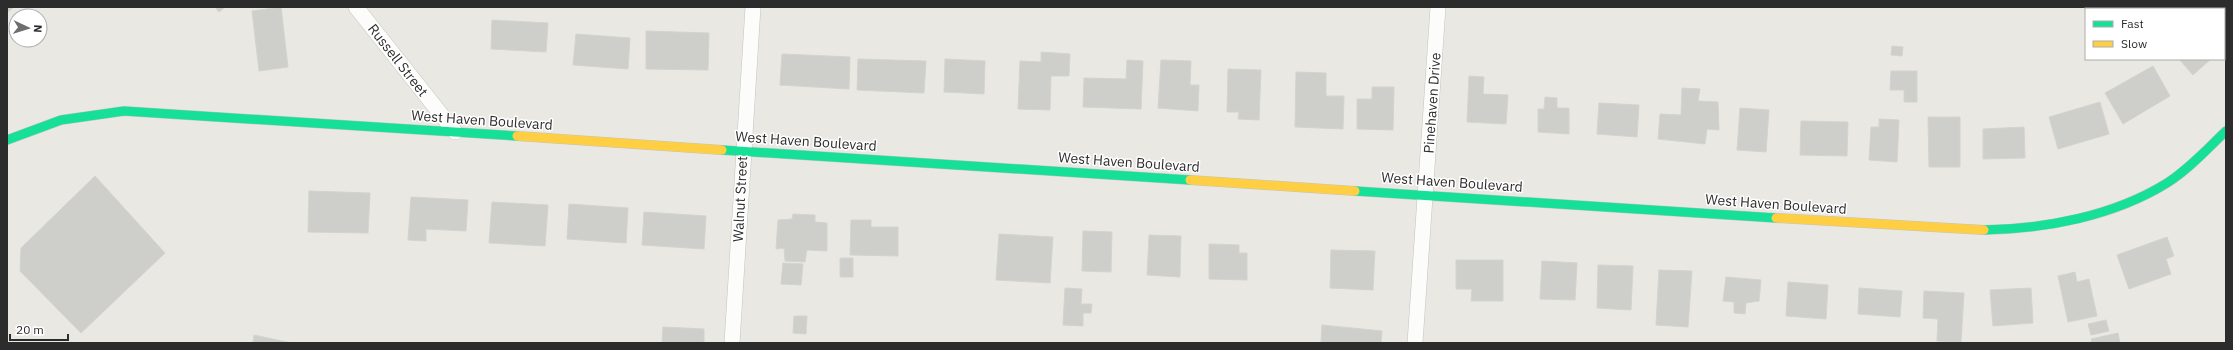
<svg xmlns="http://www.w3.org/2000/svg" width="2233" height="350" font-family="'IBM Plex Sans',sans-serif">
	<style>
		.building { fill: #cececa; stroke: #d4d4cf }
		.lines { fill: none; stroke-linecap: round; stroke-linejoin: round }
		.street-casing { stroke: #c4c3c3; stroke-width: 16 }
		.fast-casing { stroke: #c4c3c3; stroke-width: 10 }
		.slow-casing { stroke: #c4c3c3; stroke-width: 10 }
		.street { stroke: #fcfcfb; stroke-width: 15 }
		.fast { stroke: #16e098; stroke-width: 9 }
		.slow { stroke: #ffcf43; stroke-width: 9 }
		.labels { text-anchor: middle; stroke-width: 3; stroke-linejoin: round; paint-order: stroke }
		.street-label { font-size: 14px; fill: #2c2c2c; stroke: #fff }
	</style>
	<rect width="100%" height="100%" fill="#e9e8e3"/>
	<path class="building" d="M7 7H14L7 13Z
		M215 7H225L219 12Z
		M281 7 288 67 259 71 252 11Z
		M492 20 548 23 546 52 491 49Z
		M2224 23 2226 26V46L2224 47Z
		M646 31 709 33 708 70 646 69Z
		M576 34 630 38 628 69 573 65Z
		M1892 46 1903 47 1902 56 1891 55Z
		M1041 52 1070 54 1069 76H1051L1050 110 1018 109 1020 61 1041 62Z
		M782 54 850 57 849 89 780 85Z
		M858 59 926 61 924 93 857 90Z
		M945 59 985 61 984 94 944 92Z
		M2179 59H2211L2193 75Z
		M1127 60 1143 61 1141 109 1083 107 1084 78 1126 79Z
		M1161 60 1191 61 1190 85H1199L1198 111 1158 108Z
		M2153 66 2170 96 2123 124 2105 93Z
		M1228 69 1261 70 1259 120 1238 119 1239 112H1227Z
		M1891 71H1917V102H1904V90H1890Z
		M1296 72 1326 73V96H1344L1343 129 1295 127Z
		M1469 76 1484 77 1483 94 1508 95 1506 124 1467 122Z
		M1372 87H1394L1393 130 1357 129V99H1372Z
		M1682 88 1700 89 1698 101 1718 102 1719 130 1707 129 1705 144 1658 139 1660 114 1681 115Z
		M1545 97 1557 98V108H1569V134L1538 132V109H1544Z
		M2100 102 2109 134 2058 149 2049 117Z
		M1599 103 1639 105 1637 137 1597 134Z
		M1740 108 1769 110 1766 152 1737 150Z
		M1928 117H1960V167H1929Z
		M1879 119 1899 120 1897 162 1869 160 1871 127H1879Z
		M1801 121 1848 122 1847 156 1800 155Z
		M2024 127 2025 158 1983 159V129Z
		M95 176 165 253 81 333 20 271 21 248Z
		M309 191 370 193 368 233 308 232Z
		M411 197 468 200 466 231 426 229V241L408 240Z
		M492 202 548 205 545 246 489 243Z
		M569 204 628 208 626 243 567 239Z
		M644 212 706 216 704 249 642 245Z
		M793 214 815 215V222L827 223V251L807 250 805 262 785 261 784 248 776 249 778 220 792 219Z
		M851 220H871V227H898V256L850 255Z
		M1083 231 1112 232 1111 272 1082 271Z
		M999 234 1053 237 1050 283 996 280Z
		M1149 235 1181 236 1180 277 1147 275Z
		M2167 237 2174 256 2166 259 2171 274 2129 289 2117 255Z
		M1209 244 1239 245V253H1247V280L1209 279Z
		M1331 250 1375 251 1373 290 1330 288Z
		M840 258H853V277H840Z
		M1456 260H1503V301H1471L1472 289H1456Z
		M1542 261 1577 263 1575 300 1540 299Z
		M783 263 803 264 801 285 781 284Z
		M1598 265 1633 266 1631 310 1597 308Z
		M1659 270 1692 271 1688 327 1656 325Z
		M2075 272 2077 282 2089 279 2097 316 2068 322 2058 276Z
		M1726 277 1761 280 1759 301 1746 303 1745 314 1734 313V302L1723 301Z
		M1788 282 1828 285 1826 319 1786 316Z
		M1065 288 1082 289 1081 304H1092L1091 313H1083V326L1063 325Z
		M1859 288 1902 291 1900 317 1858 314Z
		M2031 288 2033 323 1993 326 1990 290Z
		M1924 291 1964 293 1961 342 1937 341 1938 319 1923 318Z
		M794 316H807L806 334 793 333Z
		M2106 320 2109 331 2091 335 2088 324Z
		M1322 325 1382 331 1381 343H1321Z
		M663 327 704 329V343H662Z
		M2118 333 2120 343H2092L2091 339Z
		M254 335 292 343H253Z"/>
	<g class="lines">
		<defs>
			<path id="street" d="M356 7 455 132
				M732 343 753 7
				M1415 343 1438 7"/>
			<path id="fast" d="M7 140 61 120 124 111 517 136
				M722 150 1190 180
				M1355 191 1776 218
				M1984 230C2045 229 2114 216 2167 183 2189 169 2207 149 2226 131"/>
			<path id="slow" d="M517 136 722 150
				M1190 180 1355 191
				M1776 218 1984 230"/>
		</defs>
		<use href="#street" class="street-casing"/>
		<use href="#fast" class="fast-casing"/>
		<use href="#slow" class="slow-casing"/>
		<use href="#street" class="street"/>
		<use href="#fast" class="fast"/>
		<use href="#slow" class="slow"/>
	</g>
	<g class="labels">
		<g class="street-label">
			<text transform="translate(398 60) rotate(52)" y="5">Russell Street</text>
			<text transform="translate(1432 103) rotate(-86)" y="5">Pinehaven Drive</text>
			<text transform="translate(482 120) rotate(4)" y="5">West Haven Boulevard</text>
			<text transform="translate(806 141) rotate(4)" y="5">West Haven Boulevard</text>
			<text transform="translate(1129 162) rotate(4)" y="5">West Haven Boulevard</text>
			<text transform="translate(1452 182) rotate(4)" y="5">West Haven Boulevard</text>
			<text transform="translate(740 199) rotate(-87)" y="5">Walnut Street</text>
			<text transform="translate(1776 204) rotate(4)" y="5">West Haven Boulevard</text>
		</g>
	</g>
	<rect width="2233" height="350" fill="none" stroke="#2c2c2c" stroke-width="16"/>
	<rect x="2085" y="8" width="140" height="52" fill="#ffffff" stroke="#ababab"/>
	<rect x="2093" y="21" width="20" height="6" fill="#16e098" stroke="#ababab"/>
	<text x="2121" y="28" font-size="12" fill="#2c2c2c">Fast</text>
	<rect x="2093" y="41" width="20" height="6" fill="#ffcf43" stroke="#ababab"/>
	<text x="2121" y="48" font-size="12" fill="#2c2c2c">Slow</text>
	<g transform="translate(28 28) rotate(94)"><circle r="19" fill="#ffffff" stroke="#ababab"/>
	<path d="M0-3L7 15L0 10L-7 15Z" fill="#6e6e6c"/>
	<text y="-6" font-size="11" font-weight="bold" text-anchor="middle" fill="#2c2c2c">N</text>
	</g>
	<path d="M10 334v6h58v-6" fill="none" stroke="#2c2c2c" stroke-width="2"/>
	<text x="16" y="334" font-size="12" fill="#2c2c2c" stroke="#ffffff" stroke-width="3" paint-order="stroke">20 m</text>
</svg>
